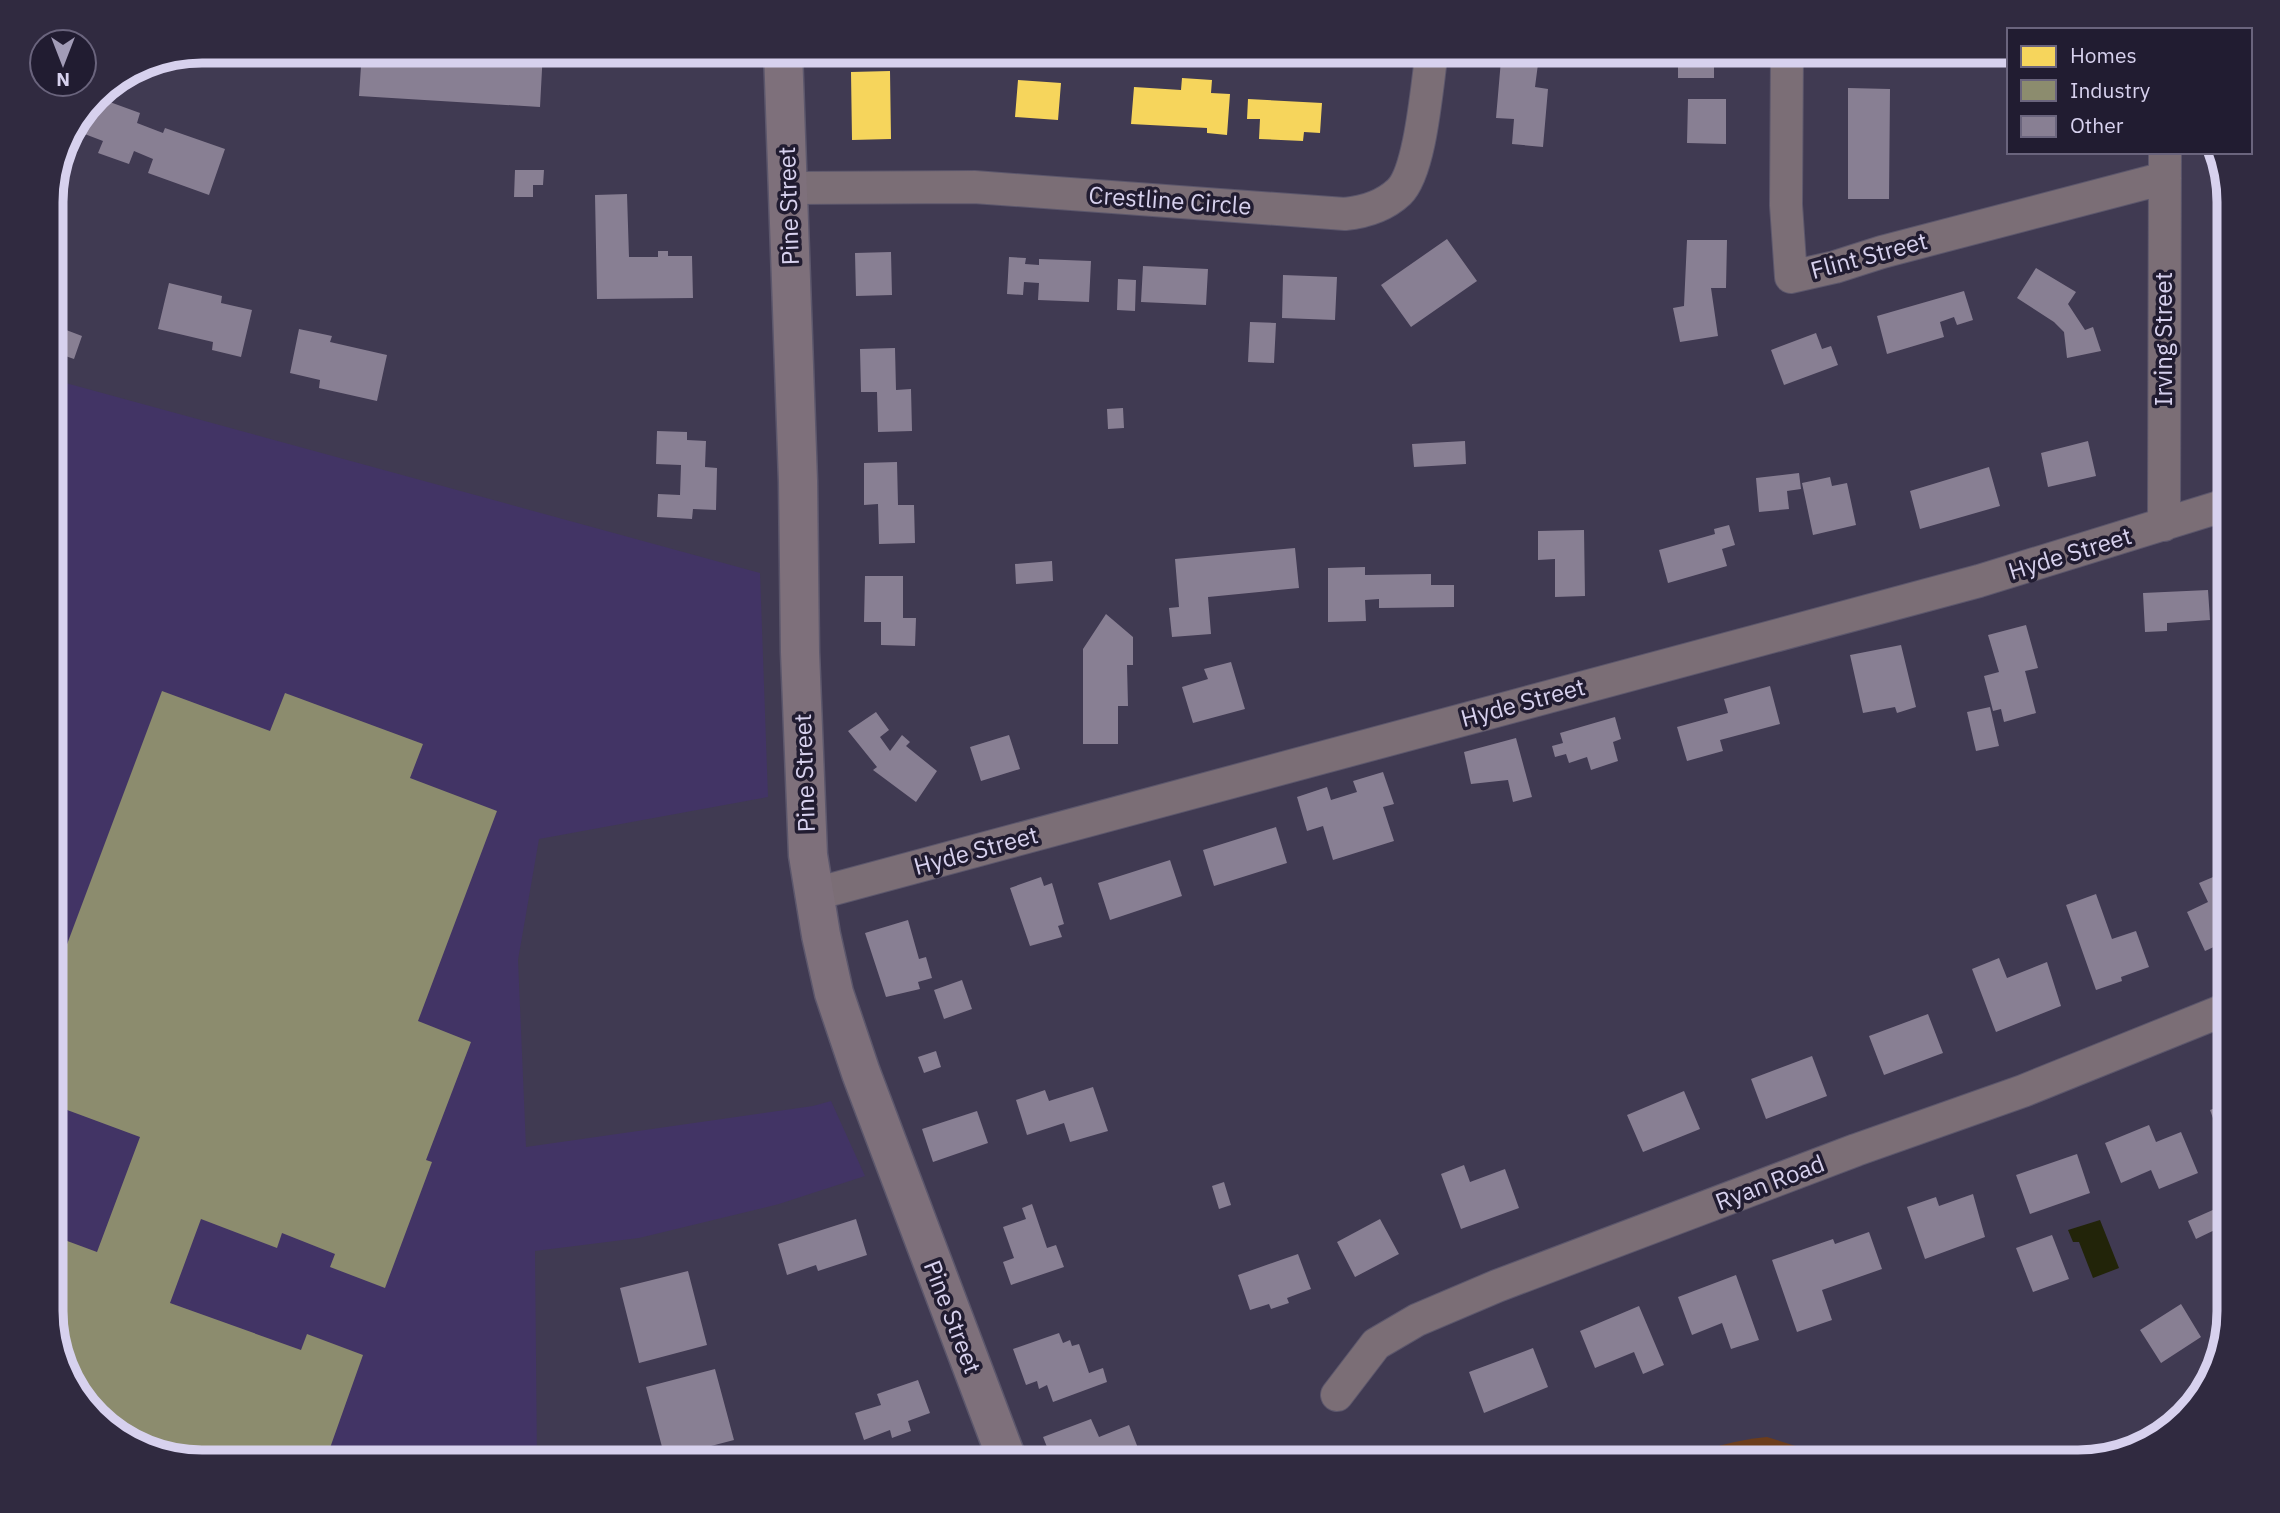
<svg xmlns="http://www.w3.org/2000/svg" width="2280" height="1513" font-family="'IBM Plex Sans',sans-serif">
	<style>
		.built { fill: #423465 }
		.green { fill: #6c3d1c }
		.water { fill: #222409 }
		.homes { fill: #f6d55c }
		.industry { fill: #8c8c6e }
		.building { fill: #887f93 }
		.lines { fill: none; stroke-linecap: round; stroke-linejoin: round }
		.street-casing { stroke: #5c576c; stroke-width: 34 }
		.secondary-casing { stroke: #5c576c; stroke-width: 41 }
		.street { stroke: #7b6e76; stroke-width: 32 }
		.secondary { stroke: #7e707b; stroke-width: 38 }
		.labels { text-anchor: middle; stroke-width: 7; stroke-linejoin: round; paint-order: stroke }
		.street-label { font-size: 24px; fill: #d7d1ee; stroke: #211c31 }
		.rim { fill: none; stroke: #d7d1ee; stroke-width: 9 }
	</style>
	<rect width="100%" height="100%" fill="#403a52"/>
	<path class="built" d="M51 379 760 573 768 797 539 839 518 960 526 1147 813 1106 831 1101 865 1176 779 1204 639 1238 535 1251 537 1462H202L118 1437 71 1386 51 1321Z"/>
	<path class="green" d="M1767 1437 1802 1448 1820 1462H1680C1706 1447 1738 1440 1767 1437Z"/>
	<path class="water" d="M2100 1220 2119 1268 2093 1278 2079 1242H2073L2068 1230Z"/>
	<path class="homes" d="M890 71 891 139 852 140 851 72Z
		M1182 78 1212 80 1211 93 1230 94 1227 135 1207 133V128L1131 124 1134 87 1181 90Z
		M1018 80 1061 83 1058 120 1015 117Z
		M1248 99 1322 103 1320 133 1304 132 1303 141 1259 139 1260 119H1247Z"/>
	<path class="industry" d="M162 691 270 731 285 693 423 744 410 778 497 811 418 1021 471 1042 426 1160 432 1162 385 1288 330 1267 335 1254 282 1233 277 1248 201 1219 170 1303 301 1350 307 1334 363 1355 325 1462H202L114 1433 71 1386 51 1321V1235L97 1252 140 1137 51 1104V987Z"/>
	<path class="building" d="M362 51H543L540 107 359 96 361 66H351L352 52Z
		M1678 51H1714V78H1678Z
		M1501 60 1538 64 1535 87 1548 89 1543 147 1512 144 1514 119 1496 118Z
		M1848 88 1890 89 1889 199H1848Z
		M96 97 140 113 137 123 163 133 165 128 225 149 209 195 148 173 153 159 134 151 129 164 98 153 103 141 82 133Z
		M1688 99H1726V144L1687 143Z
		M515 170H544L543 185H533V197H514Z
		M627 194 629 257H658V251H668V256H692L693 298 597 299 595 195Z
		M1447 239 1477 281 1411 327 1381 285Z
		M1687 240H1727L1726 288H1711L1718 336 1680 342 1673 308 1684 306Z
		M891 252 892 295 856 296 855 253Z
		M1009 257 1026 258 1025 264 1039 265V259L1091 261 1089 302 1038 300 1039 283 1024 282 1023 295 1007 294Z
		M1143 266 1208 269 1206 305 1141 302Z
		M2036 268 2076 292 2068 304 2085 330 2093 327 2101 351 2067 358 2064 332 2054 322 2017 298Z
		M1283 275 1337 277 1335 320 1282 318Z
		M1118 279 1136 280 1135 311 1117 310Z
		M169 283 222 296 221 303 252 310 241 357 212 350 213 342 158 329Z
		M1964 291 1973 320 1957 325 1954 317 1940 322 1944 337 1887 354 1877 316Z
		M51 314 56 316 53 325 82 336 74 359 51 351Z
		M1250 322 1276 323 1274 363 1248 362Z
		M299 329 332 336 330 342 387 355 377 401 319 388 320 380 290 373Z
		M1816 333 1822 349 1831 346 1838 365 1784 385 1771 350Z
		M895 348 896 390 911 389 912 431 878 432 877 392H861L860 349Z
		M1123 408 1124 428 1108 429 1107 409Z
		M657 431 687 432V440L706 441 705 467 717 468 716 510 693 509 692 519 657 517 658 494 680 495 681 465 656 464Z
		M1465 441 1466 464 1414 467 1412 444Z
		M2088 441 2096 476 2048 487 2041 453Z
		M897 462 898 505H914L915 543 879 544 878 504 864 505V463Z
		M1989 467 2000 506 1920 529 1910 491Z
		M1799 473 1801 489 1787 491 1789 509 1759 512 1756 478Z
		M1830 477 1832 486 1847 483 1856 525 1813 535 1802 483Z
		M1729 525 1735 545 1722 549 1727 566 1668 583 1659 550 1715 534 1714 529Z
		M1584 530 1585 596 1555 597V559L1538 560V531Z
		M1295 548 1299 588 1208 597 1211 634 1172 637 1169 608 1179 607 1175 559Z
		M1052 561 1053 581 1016 584 1015 564Z
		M2229 562V598H2228L2219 565Z
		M1365 567V575L1431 574V585H1454V607L1379 608V599L1365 600 1366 621 1328 622V568Z
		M865 576H903V618H916L915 646 881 645V622H864Z
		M2208 590 2210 620 2167 623V631L2145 632 2143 593Z
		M1106 614 1133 637V665H1127L1128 706H1118V744H1083V649Z
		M2026 625 2038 668 2025 671 2036 713 2004 722 2001 709 1993 711 1984 676 1999 672 1988 635Z
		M1901 645 1916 707 1897 713 1895 707 1863 713 1850 655Z
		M1231 662 1245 709 1193 723 1182 687 1208 679 1204 669Z
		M1770 686 1780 724 1720 740 1723 751 1687 761 1677 727 1728 713 1724 699Z
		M1990 707 1999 746 1976 751 1967 712Z
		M876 712 889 730 880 737 890 751 902 735 910 742 906 746 937 771 916 802 873 770 877 767 848 731Z
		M1615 717 1621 739 1613 742 1618 761 1591 770 1587 757 1569 763 1566 754 1555 757 1552 746 1563 743 1560 733Z
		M1009 735 1020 769 981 781 970 747Z
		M1516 738 1532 797 1513 802 1508 780 1471 784 1464 752Z
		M1383 772 1394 804 1383 807 1394 841 1333 860 1323 826 1307 831 1297 797 1327 787 1331 800 1357 792 1353 781Z
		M1276 827 1287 863 1214 886 1203 850Z
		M1170 860 1182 896 1110 920 1098 883Z
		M2225 872 2229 882V940L2205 951 2187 912 2208 902 2199 883Z
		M1041 877 1044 886 1052 883 1064 924 1058 926 1062 937 1030 946 1010 888Z
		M2096 894 2112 939 2136 931 2149 967 2121 977 2122 981 2096 990 2066 905Z
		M908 920 919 959 926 957 932 978 918 982 920 989 886 997 865 933Z
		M1999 958 2007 978 2047 962 2061 1006 1996 1032 1972 969Z
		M962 980 972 1009 944 1019 934 990Z
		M1928 1014 1943 1053 1884 1075 1869 1036Z
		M936 1051 941 1067 924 1073 918 1057Z
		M1812 1056 1827 1096 1766 1119 1751 1079Z
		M1093 1087 1108 1131 1070 1142 1064 1123 1027 1135 1016 1100 1045 1090 1049 1101Z
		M1684 1091 1700 1129 1643 1152 1627 1115Z
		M2229 1103V1149L2225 1151 2210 1110Z
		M977 1111 988 1143 933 1162 922 1129Z
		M2149 1125 2156 1142 2181 1132 2198 1173 2159 1189 2151 1170 2121 1183 2105 1143Z
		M2077 1154 2090 1193 2030 1214 2016 1175Z
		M1464 1165 1470 1182 1505 1169 1519 1208 1461 1229 1441 1174Z
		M1224 1182 1231 1205 1219 1209 1212 1186Z
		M1973 1194 1985 1237 1925 1259 1907 1207 1936 1197 1939 1206Z
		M1032 1204 1047 1248 1056 1245 1064 1267 1011 1285 1003 1262 1014 1258 1003 1227 1026 1219 1022 1208Z
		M2215 1209 2223 1226 2196 1239 2188 1221Z
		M856 1219 867 1255 818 1271 816 1265 787 1275 778 1244Z
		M1380 1219 1399 1254 1355 1277 1337 1242Z
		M1869 1232 1882 1269 1822 1290 1832 1320 1797 1332 1772 1260 1833 1239 1835 1244Z
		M2052 1235 2069 1279 2033 1292 2016 1248Z
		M1298 1254 1311 1289 1287 1298 1289 1303 1271 1309 1269 1304 1250 1310 1238 1275Z
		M688 1271 707 1345 639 1363 620 1288Z
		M1736 1275 1759 1340 1731 1349 1722 1323 1692 1335 1678 1297Z
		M2181 1304 2201 1337 2161 1363 2140 1330Z
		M1639 1306 1664 1365 1643 1374 1634 1352 1595 1368 1580 1331Z
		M1059 1333 1063 1343 1070 1340 1072 1346 1079 1344 1089 1373 1103 1368 1107 1382 1053 1402 1047 1385 1039 1389 1037 1381 1026 1385 1013 1349Z
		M1533 1348 1548 1387 1484 1413 1469 1372Z
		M715 1369 734 1440 665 1458 646 1387Z
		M918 1380 930 1413 908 1421 911 1431 892 1438 890 1430 864 1440 855 1413 881 1405 877 1394Z
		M1091 1419 1099 1437 1129 1425 1138 1448 1125 1454 1129 1462H1053L1043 1437Z"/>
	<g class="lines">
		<defs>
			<path id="street" d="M1787 51 1786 205 1791 277 1835 267 1882 252 2165 178
				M788 188 974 187 1345 214C1365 212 1384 206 1399 192 1421 171 1427 83 1432 51
				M2164 525 2165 152
				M815 894 1979 581 2229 504
				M1337 1395 1376 1344 1417 1320 1497 1286 1856 1150 2023 1091 2229 1008"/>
			<path id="secondary" d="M783 51 798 481 800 652 808 855 821 935 834 993 861 1073 1008 1462"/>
		</defs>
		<use href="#street" class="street-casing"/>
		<use href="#secondary" class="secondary-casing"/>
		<use href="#street" class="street"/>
		<use href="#secondary" class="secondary"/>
	</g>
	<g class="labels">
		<g class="street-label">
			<text transform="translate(1170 201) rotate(4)" y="8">Crestline Circle</text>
			<text transform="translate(789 206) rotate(-92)" y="8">Pine Street</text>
			<text transform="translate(1869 256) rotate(-15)" y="8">Flint Street</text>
			<text transform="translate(2164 339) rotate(-90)" y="8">Irving Street</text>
			<text transform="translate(2070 554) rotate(-17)" y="8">Hyde Street</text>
			<text transform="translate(1523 703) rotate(-15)" y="8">Hyde Street</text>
			<text transform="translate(805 773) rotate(-92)" y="8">Pine Street</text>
			<text transform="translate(976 851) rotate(-15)" y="8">Hyde Street</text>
			<text transform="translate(1770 1183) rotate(-21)" y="8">Ryan Road</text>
			<text transform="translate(952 1317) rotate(69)" y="8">Pine Street</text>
		</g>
	</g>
	<path d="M0 0H2280V1513H0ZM202 63H2078A139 139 0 0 1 2217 202V1311A139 139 0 0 1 2078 1450H202A139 139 0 0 1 63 1311V202A139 139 0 0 1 202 63Z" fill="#302a40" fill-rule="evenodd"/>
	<path class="rim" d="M202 63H2078A139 139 0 0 1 2217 202V1311A139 139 0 0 1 2078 1450H202A139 139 0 0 1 63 1311V202A139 139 0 0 1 202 63Z"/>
	<rect x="2007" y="28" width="245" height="126" fill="#211c31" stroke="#6a647d" stroke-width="2"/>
	<rect x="2021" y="46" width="35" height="21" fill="#f6d55c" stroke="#6a647d" stroke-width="2"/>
	<text x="2070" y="63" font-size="21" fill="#d7d1ee">Homes</text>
	<rect x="2021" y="80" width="35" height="21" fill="#8c8c6e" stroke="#6a647d" stroke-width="2"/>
	<text x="2070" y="98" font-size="21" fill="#d7d1ee">Industry</text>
	<rect x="2021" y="116" width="35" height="21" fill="#887f93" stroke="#6a647d" stroke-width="2"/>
	<text x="2070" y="133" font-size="21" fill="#d7d1ee">Other</text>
	<g transform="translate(63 63) rotate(180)"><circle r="33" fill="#211c31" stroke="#6a647d" stroke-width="2"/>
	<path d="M0-5L12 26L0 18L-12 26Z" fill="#a29cb7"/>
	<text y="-10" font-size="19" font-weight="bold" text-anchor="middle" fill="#d7d1ee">N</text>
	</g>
</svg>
